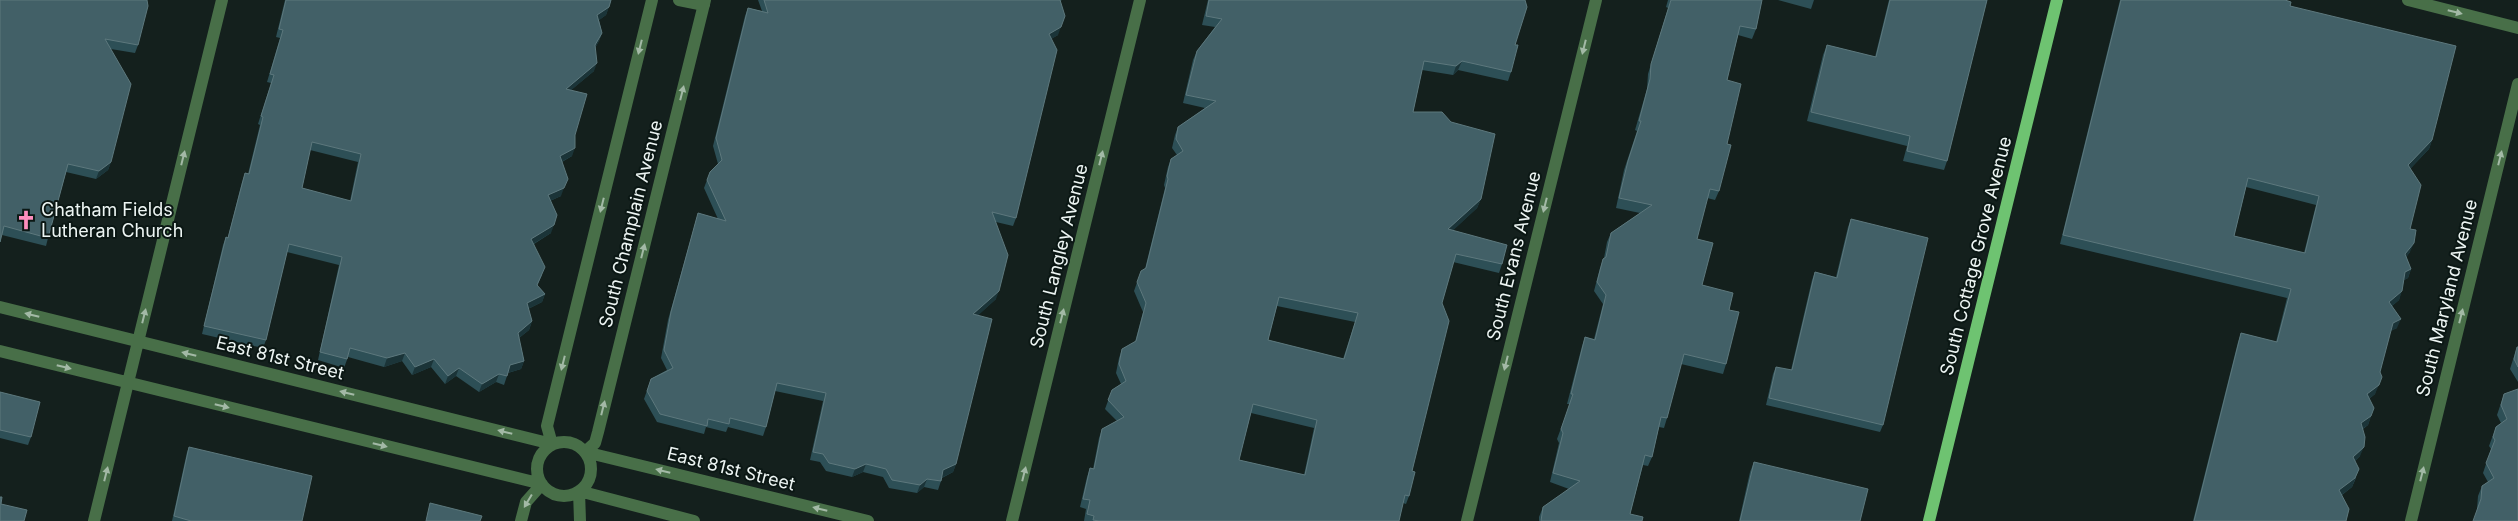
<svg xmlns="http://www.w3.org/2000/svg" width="2518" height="521" font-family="Inter,sans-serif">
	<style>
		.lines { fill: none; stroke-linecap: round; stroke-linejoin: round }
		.minor { stroke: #486f48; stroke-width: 12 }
		.major { stroke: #6ec371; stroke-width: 12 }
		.wall { fill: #2d4f56; fill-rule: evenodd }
		.shaded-wall { fill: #1b3438 }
		.building { fill: #426067; stroke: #5d787d; fill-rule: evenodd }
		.oneway { fill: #a3b9a6 }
		.labels { text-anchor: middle; stroke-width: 4; stroke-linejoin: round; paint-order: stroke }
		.poi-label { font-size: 18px; fill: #edf5f3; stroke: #0b1714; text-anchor: start }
		.street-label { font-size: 18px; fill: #edf5f3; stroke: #0b1714 }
	</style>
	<rect width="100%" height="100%" fill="#14201d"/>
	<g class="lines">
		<path class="minor" d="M679 0 704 5
			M2408 0 2518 28
			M0 307 552 444 547 426 652 0
			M0 351 542 484 526 502 521 521
			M537 469a27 27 0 1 1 54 0a27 27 0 1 1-54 0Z
			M585 452 595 443 598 432 705 0
			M585 452 868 521
			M94 521 222 0
			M580 521 579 491 694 521
			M1012 521 1140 0
			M1467 521 1596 0
			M2411 521 2518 84"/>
		<path class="major" d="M1929 521 2057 0"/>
	</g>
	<path class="wall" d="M0 0 138 45 135 53 111 49V162L108 170 96 179 66 172 48 238 46 246 2 235Z
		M285 0H611L606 15 599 20 602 33 599 41 595 48 594 71 571 90 575 135 572 156 562 162 561 196 550 201 551 233 534 244 542 275 537 286 545 294 542 302 528 309 532 321 529 330 519 338 524 361 521 369 508 373 504 385 496 382 479 392 456 376 445 384 431 367 412 375 402 361 384 367 348 357 344 368 318 360 339 265 287 252 266 340 263 348 202 334 223 245 226 237H228L242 182 245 173 248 174 260 125 258 124 271 83 267 82 280 38 276 37ZM310 150 358 162 350 201 302 188Z
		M758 0H1062L1060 1 1058 35 1051 39 1016 218 1013 226 996 222V299L978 315 956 464 953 472 942 478 938 490 924 487 917 493 889 488 883 477 863 472 852 477 826 471 820 462 810 460 823 401 775 391 766 427 763 436 728 427 726 432 706 427 704 434 657 422 644 399 651 379 667 370 661 358 668 320 698 213 718 219 704 188 710 172 718 164 713 146 745 16 748 8 762 11Z
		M1208 0H1525L1515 45 1511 72 1508 81 1458 70 1453 75 1422 70 1413 112 1481 199 1477 208 1453 230 1502 264 1499 273 1453 262 1442 303 1412 471 1409 496 1406 504 1403 503 1399 521H1084L1086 509 1080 507 1087 477 1090 468 1093 469 1099 438 1102 429 1117 421 1105 409 1112 390 1121 384 1116 373 1119 358 1122 349 1135 342 1143 312 1134 291 1141 271 1145 269 1165 188 1164 185 1168 167 1171 159 1177 155 1172 148 1175 135 1178 127 1205 108 1183 103 1193 60 1197 51 1215 27 1202 25ZM1277 306 1355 322 1343 359 1268 340ZM1251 413 1314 428 1304 475 1239 460Z
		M1668 0H1762L1756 29 1752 39 1738 35 1727 80V144L1719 191 1715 200 1707 198 1697 239 1702 285 1729 310 1726 364 1723 374 1681 364 1667 418 1664 428 1659 427 1652 457 1648 466 1643 465 1630 514 1642 521H1539V517L1543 507 1569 489 1550 482 1559 443 1557 439 1570 404H1567L1582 346 1585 337 1594 339 1603 304 1594 291 1600 268 1603 259 1604 258 1607 242 1611 233 1640 213 1616 208 1624 170 1637 131 1635 130 1647 89 1648 74 1668 8 1666 7Z
		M1778 0H1814L1811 9Z
		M1889 0H1987L1947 161 1944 170 1903 161 1907 146 1807 121 1823 55 1827 45 1875 57Z
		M2120 0H2285L2432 140 2429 149 2410 169V252L2406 257 2411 269 2408 278 2404 280 2399 300 2392 306 2397 328 2390 331 2380 372 2375 394 2369 399 2371 416 2368 425 2363 429 2360 456 2355 461 2356 478 2352 487 2342 495 2346 521H2193L2238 342 2241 333 2276 342 2287 298 2060 244ZM2246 187 2316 205 2304 253 2234 236Z
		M1851 219 1883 425 1880 432 1766 405 1773 374 1776 367 1791 370 1812 280 1815 272 1836 277 1848 227Z
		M2517 347H2518V382L2510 369Z
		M0 392 31 437 28 445 0 438Z
		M2504 394 2518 521 2477 509 2478 496 2482 486 2488 482 2483 473 2491 449 2489 446 2496 427 2501 423 2497 415Z
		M189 447 302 521H172L187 452Z
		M1754 462 1860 521H1739L1750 472Z"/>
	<path class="shaded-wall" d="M609 7 606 15 594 24 597 15Z
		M1061 27 1058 35 1046 42 1049 34Z
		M602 33 599 41 592 54 595 45Z
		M1462 61 1458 70 1453 75 1456 66Z
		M597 63 594 71 563 97 566 89Z
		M2432 140 2429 149 2405 174 2408 165Z
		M575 148 572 156 557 164 560 156Z
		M111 162 108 170 96 179 99 171Z
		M564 188 561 196 545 203 548 195Z
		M1481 199 1477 208 1445 238 1448 229Z
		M554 225 551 233 528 247 531 239Z
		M2414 243 2410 252 2402 263 2405 254Z
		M2411 269 2408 278 2402 281 2405 272Z
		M999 291 996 299 971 322 973 314Z
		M2402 291 2399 300 2386 311 2389 302Z
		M545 294 542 302 524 311 527 303Z
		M2401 319 2397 328 2389 332 2393 323Z
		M532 321 529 330 515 341 518 333Z
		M405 353 402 361 384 367 387 358Z
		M434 359 431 367 412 375 415 367Z
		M524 361 521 369 507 373 510 365Z
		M459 368 456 376 445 384 448 376Z
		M499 374 496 382 479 392 482 384Z
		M2379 385 2375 394 2364 403 2367 394Z
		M2371 416 2368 425 2357 432 2361 423Z
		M2364 447 2360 456 2350 466 2353 457Z
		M866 464 863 472 852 477 855 469Z
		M956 464 953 472 941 478 943 470Z
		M2359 469 2352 487 2336 499 2339 490Z
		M927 479 924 487 917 493 920 485Z"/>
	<path class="building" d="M0 0H147L148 6 138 45 105 39 131 84 111 162 99 171 68 164 48 238 4 226 0 242Z
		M286 0H611L609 7 597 15 602 33 595 45 597 63 566 89 587 94 575 135V148L560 156 568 179 564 188 548 195 557 215 554 225 531 239 545 267 537 285 545 294 527 303 532 321 518 333 524 361 510 365 507 376 499 374 482 384 459 368 448 376 434 359 415 367 405 353 387 358 350 348 347 359 320 352 342 257 289 244 266 340 204 326 226 237 228 238 245 173 249 174 263 117 261 116 274 75 270 74 283 30 279 29ZM312 142 361 154 351 201 302 188Z
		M764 0H1060L1065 16 1061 27 1049 34 1057 50 1016 218 992 212 1008 255 999 291 973 314 992 319 956 464 943 470 941 481 927 479 920 485 892 480 886 469 866 464 855 469 829 463 823 454 813 452 826 393 777 383 766 427 730 418 729 424 708 419 707 426 660 414 647 391 651 379 673 368 664 350 671 312 698 213 726 221 707 180 710 172 722 160 716 138 748 8 768 13Z
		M1209 0H1525L1527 7 1515 45H1518L1511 72 1462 61 1456 66 1424 61 1413 112H1442L1451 122 1495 134 1481 199 1448 229 1507 245 1502 264 1456 254 1442 303 1449 321 1412 471 1415 472 1409 496 1405 495 1399 521H1099L1093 520 1094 516 1087 514 1090 500 1083 499 1090 468 1094 469 1102 429 1124 417 1108 400 1112 390 1126 381 1119 364 1122 349 1136 341 1146 303 1137 282 1141 271 1146 268 1168 179 1167 176 1171 159 1183 151 1176 139 1178 127 1216 101 1186 95 1197 51 1222 19 1206 16ZM1279 297 1358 313 1344 359 1268 340ZM1253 404 1317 420 1305 475 1239 460Z
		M1671 0H1762L1756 29 1740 26 1727 80 1741 84 1727 144 1731 145 1719 191 1710 189 1697 239 1713 243 1702 285 1733 293 1729 310 1739 312 1726 364 1684 354 1667 418 1661 417 1652 457 1645 455 1630 514 1643 517 1642 521H1541L1543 507 1580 481 1553 473 1563 433 1561 429 1573 394H1571L1585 337 1595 340 1606 295 1597 282 1603 259 1606 257 1611 233 1652 205 1619 198 1628 161 1641 121H1639L1650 79 1651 64Z
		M1890 0H1987L1947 161 1907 151 1910 136 1811 112 1827 45 1876 57Z
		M2121 0H2285L2291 2 2290 6 2456 46 2432 140 2408 165 2421 185 2410 229 2416 230 2414 243 2405 254 2411 269 2405 272 2402 291 2389 302 2401 319 2393 323 2380 372 2382 377 2379 385 2367 394 2374 408 2371 416 2361 423 2365 437 2364 447 2353 457 2359 469 2355 478 2339 490 2349 509 2346 521H2194L2241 333 2277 342 2291 289 2063 235ZM2248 178 2319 196 2305 253 2234 236Z
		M1851 219 1928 238 1883 425 1769 398 1776 367 1792 370 1815 272 1837 278Z
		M2517 347H2518V367L2514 359Z
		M2518 389V521H2473L2481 499 2482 486 2494 478 2486 463 2495 440 2493 437 2496 427 2507 419 2501 405 2504 394Z
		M0 392 40 402 31 437 0 430Z
		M189 447 312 476 302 521H191L174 516Z
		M1754 462 1868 489 1860 521H1740Z
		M0 497H2L1 504 27 510 24 521H0Z
		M430 503 482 516 480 521H426Z"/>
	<defs><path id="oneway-solid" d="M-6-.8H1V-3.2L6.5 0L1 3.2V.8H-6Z" transform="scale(1.25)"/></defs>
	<g class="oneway">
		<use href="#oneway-solid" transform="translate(2455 12) rotate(14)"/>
		<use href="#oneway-solid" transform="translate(640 47) rotate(104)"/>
		<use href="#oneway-solid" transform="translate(1584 47) rotate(104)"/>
		<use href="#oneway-solid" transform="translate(682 93) rotate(-76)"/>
		<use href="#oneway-solid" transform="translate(183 158) rotate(-76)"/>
		<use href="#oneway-solid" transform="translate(1101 158) rotate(-76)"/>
		<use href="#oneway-solid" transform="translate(2500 158) rotate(-76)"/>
		<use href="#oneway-solid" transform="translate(602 205) rotate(104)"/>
		<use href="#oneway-solid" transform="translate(1545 205) rotate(104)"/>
		<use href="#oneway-solid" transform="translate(643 251) rotate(-76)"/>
		<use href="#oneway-solid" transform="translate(32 315) rotate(-166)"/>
		<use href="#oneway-solid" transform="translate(144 316) rotate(-76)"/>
		<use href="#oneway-solid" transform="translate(1062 316) rotate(-76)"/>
		<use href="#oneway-solid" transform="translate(2461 316) rotate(-76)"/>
		<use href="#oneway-solid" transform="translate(189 354) rotate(-166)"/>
		<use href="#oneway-solid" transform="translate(563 363) rotate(104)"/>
		<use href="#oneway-solid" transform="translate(1506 363) rotate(104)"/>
		<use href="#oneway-solid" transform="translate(64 367) rotate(14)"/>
		<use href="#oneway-solid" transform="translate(347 393) rotate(-166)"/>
		<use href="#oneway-solid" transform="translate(222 406) rotate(14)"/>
		<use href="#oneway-solid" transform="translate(603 408) rotate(-76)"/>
		<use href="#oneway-solid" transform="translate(505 432) rotate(-166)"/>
		<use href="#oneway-solid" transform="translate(380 445) rotate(14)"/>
		<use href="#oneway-solid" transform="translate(663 471) rotate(-166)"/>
		<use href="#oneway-solid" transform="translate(106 474) rotate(-76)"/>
		<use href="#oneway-solid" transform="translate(1024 474) rotate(-76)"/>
		<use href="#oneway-solid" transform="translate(2422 474) rotate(-76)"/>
		<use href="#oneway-solid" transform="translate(528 501) rotate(121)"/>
		<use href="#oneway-solid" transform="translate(820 509) rotate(-166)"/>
	</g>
	<defs>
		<symbol id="church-bare" viewBox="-9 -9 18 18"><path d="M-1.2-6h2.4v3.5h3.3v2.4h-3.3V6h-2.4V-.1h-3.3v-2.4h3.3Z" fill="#fd8ebe" stroke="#0b1714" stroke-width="2.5" paint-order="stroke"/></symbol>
	</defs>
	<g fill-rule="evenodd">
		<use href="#church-bare" x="12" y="206" width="28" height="28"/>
	</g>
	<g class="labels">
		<g class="poi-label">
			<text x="41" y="216">Chatham Fields<tspan x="41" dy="21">Lutheran Church</tspan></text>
		</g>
		<g class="street-label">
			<text transform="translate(631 224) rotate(-76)" y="6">South Champlain Avenue</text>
			<text transform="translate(1059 256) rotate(-76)" y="6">South Langley Avenue</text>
			<text transform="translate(1514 256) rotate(-76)" y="6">South Evans Avenue</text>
			<text transform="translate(1976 256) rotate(-76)" y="6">South Cottage Grove Avenue</text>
			<text transform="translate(2447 298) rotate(-76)" y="6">South Maryland Avenue</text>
			<text transform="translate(280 358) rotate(14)" y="6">East 81st Street</text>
			<text transform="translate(731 469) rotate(14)" y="6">East 81st Street</text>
		</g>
	</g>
</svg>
